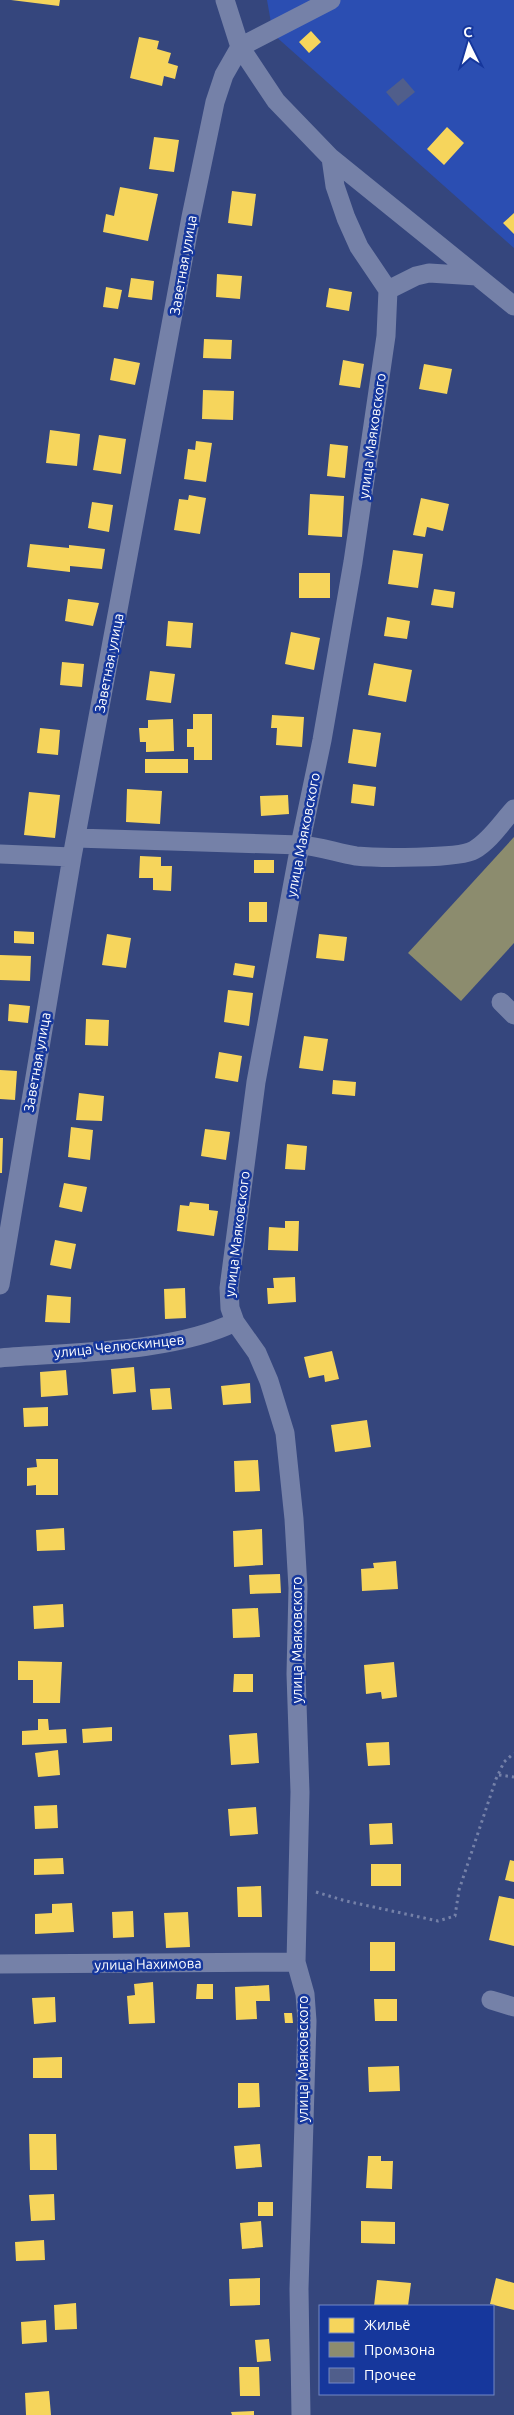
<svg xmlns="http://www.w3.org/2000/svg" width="514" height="2415" font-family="Ubuntu,sans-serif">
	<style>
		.green { fill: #2b4eb2 }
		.homes { fill: #f6d55c }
		.industry { fill: #8c8c6e }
		.building { fill: #505e8b }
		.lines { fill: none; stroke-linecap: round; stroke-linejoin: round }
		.path { stroke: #7581a8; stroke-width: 3; stroke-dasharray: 2.5 4; stroke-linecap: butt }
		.minor { stroke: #7581a8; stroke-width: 19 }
		.labels { text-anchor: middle; stroke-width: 5; stroke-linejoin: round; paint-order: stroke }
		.street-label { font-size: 14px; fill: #fff; stroke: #16379c }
	</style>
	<rect width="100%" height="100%" fill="#35467d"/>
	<path class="green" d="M267 0H514V248L273 34Z"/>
	<path class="homes" d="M11 0H60L59 6Z
		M311 31 321 42 309 53 299 42Z
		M139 37 159 41 157 49 171 53 168 63 178 66 175 79 164 76 162 86 130 78Z
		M447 127 464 143 444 165 427 149Z
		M154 137 179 140 174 172 149 169Z
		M120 187 158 194 148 241 103 232 106 214 114 216Z
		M232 191 256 194 252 226 228 223Z
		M514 213V234L503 223Z
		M217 274 242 276 240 299 216 297Z
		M131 278 154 281 152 300 128 297Z
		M106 287 122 290 118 309 103 307Z
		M329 288 352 292 349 311 326 307Z
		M204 339 232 340 231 359 203 358Z
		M114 358 140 363 135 385 110 380Z
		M343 360 364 364 360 388 339 385Z
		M424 364 452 369 447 394 419 389Z
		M203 390 234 391 233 420 202 419Z
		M50 430 80 434 77 466 46 463Z
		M99 435 126 439 121 474 93 470Z
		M196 441 212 443 206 482 184 479 188 449 195 450Z
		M330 444 348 446 345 478 327 476Z
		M310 494 344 496 342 537 308 535Z
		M189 495 206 498 200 534 174 530 179 499 188 500Z
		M421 498 449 504 443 531 427 527 425 537 413 535Z
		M92 502 113 505 109 532 88 528Z
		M30 544 69 548V545L105 549 102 569 70 566V572L27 567Z
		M393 550 423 554 418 588 388 584Z
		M299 573H330V598H299Z
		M434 589 455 592 453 608 431 605Z
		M68 599 99 603 93 626 65 621Z
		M387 617 410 621 407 639 384 636Z
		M168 621 193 623 191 648 166 646Z
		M291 632 320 638 314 670 285 664Z
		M62 662 84 664 82 687 60 685Z
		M374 663 412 670 406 702 368 695Z
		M150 671 175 674 171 703 146 700Z
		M193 714H212V760H194V747H187V729H193Z
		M272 715 304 717 302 747 276 745 277 728H271Z
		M173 719 174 751 146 752V742H140L139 728H148V720Z
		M40 728 60 730 58 755 37 753Z
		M353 729 381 733 376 767 348 763Z
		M145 759H188V773H145Z
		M353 784 376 787 374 806 351 803Z
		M127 789 162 791 160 824 126 822Z
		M29 792 60 795 55 838 24 835Z
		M288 795 289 814 261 816 260 796Z
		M140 856 161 857V866H172L171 891 153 890V878H139Z
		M254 860H274V873H254Z
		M249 902H267V922H249Z
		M14 931 34 932V944L14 943Z
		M107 934 131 938 126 968 102 965Z
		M319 934 347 937 344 961 316 958Z
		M0 955 31 956 30 981 0 980Z
		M235 963 255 966 253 978 233 975Z
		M228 990 253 993 249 1026 224 1022Z
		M9 1004 30 1006 28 1023 8 1021Z
		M86 1019 109 1020 108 1046 85 1045Z
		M304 1036 328 1039 323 1071 299 1068Z
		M219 1052 242 1056 238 1082 215 1078Z
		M0 1070 17 1071 15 1100 0 1099Z
		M333 1080 356 1082 355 1096 332 1094Z
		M79 1093 104 1096 102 1121 76 1120Z
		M71 1127 93 1130 90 1160 68 1157Z
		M205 1129 230 1132 226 1160 201 1156Z
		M0 1138H3L2 1173H0Z
		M287 1144 307 1146 305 1170 285 1169Z
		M64 1183 87 1187 82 1212 59 1207Z
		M190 1202 209 1204V1210L218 1211 214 1236 177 1231 180 1205 189 1206Z
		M285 1221H299L298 1251 268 1250 269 1227 285 1228Z
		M55 1240 76 1244 71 1269 50 1265Z
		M295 1277 296 1302 268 1304 267 1288H274L273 1278Z
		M185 1288 186 1318 165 1319 164 1289Z
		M47 1295 71 1297 70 1323 45 1322Z
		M332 1351 339 1379 325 1382 324 1375 309 1378 304 1357Z
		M134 1367 136 1392 113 1394 111 1369Z
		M66 1370 68 1395 41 1397 40 1372Z
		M250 1383 251 1403 223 1405 221 1386Z
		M170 1388 172 1409 152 1410 150 1389Z
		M48 1407V1426L24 1427 23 1408Z
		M367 1420 371 1447 335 1452 331 1425Z
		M36 1459H58V1495H36V1485L27 1486V1468L37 1467Z
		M258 1460 260 1491 235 1492 234 1461Z
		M64 1528 65 1550 37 1551 36 1530Z
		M262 1529 263 1565 234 1567 233 1531Z
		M396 1561 398 1589 362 1591 361 1569 374 1568 373 1563Z
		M280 1574 281 1593 250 1594 249 1575Z
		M63 1604 64 1627 34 1629 33 1606Z
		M258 1608 260 1637 233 1638 232 1609Z
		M18 1661 62 1662 60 1703H33V1680H18Z
		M394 1662 397 1697 382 1699 381 1692 366 1694 364 1665Z
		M234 1674H253V1692H233Z
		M38 1719H48L49 1730 66 1729 67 1743 22 1745V1731L38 1730Z
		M112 1727V1741L83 1743 82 1729Z
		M257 1733 259 1763 231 1765 229 1735Z
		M389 1742 390 1765 368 1766 366 1743Z
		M58 1750 60 1775 38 1777 35 1753Z
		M57 1805 58 1828 35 1829 34 1806Z
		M256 1807 258 1834 230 1836 228 1809Z
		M392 1823 393 1844 370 1845 369 1824Z
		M63 1858 64 1874 34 1875V1859Z
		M510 1860 514 1861V1882L505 1880Z
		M371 1864H401V1886H371Z
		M261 1886 262 1917H238L237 1887Z
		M499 1896 514 1899V1946L489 1940Z
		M72 1903 74 1932 35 1934V1914L52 1913V1904Z
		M133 1911 134 1937 113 1938 112 1912Z
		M188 1912 190 1947 166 1948 164 1913Z
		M370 1942H395V1971H370Z
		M153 1982 155 2023 129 2024 127 1996 135 1995 134 1984Z
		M197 1984H213V1999H196Z
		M269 1985 270 2001H256L257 2019 236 2020 235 1987Z
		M55 1997 56 2022 34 2024 32 1998Z
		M374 1999H397V2021H375Z
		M284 2013H292L293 2023H285Z
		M62 2057V2078H33V2058Z
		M399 2066 400 2091 369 2092 368 2067Z
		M238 2083H259L260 2107 238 2108Z
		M29 2134H56L57 2170H30Z
		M260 2144 262 2167 236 2169 234 2146Z
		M368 2156H381V2161H393L392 2189 366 2188Z
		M54 2194 55 2220 31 2221 29 2195Z
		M258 2202H273V2216H258Z
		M261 2221 263 2247 242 2249 240 2223Z
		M361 2221 395 2222V2244L361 2243Z
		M44 2240 45 2260 16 2261 15 2242Z
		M260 2278V2305L230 2306 229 2279Z
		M496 2278 514 2283V2310L490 2304Z
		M377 2280 411 2283 408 2306H374Z
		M76 2303 77 2329 55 2330 54 2305Z
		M46 2320 47 2342 22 2344 21 2322Z
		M269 2339 271 2361 257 2362 255 2340Z
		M239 2367H259L260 2396H240Z
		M49 2391 51 2415H26L25 2393Z
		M254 2411V2415H232L231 2412Z"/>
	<path class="industry" d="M514 837V943L461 1001 408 953Z"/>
	<path class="building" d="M403 78 415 92 398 106 386 92Z"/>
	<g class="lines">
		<path class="path" d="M499 1775 514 1777
			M316 1892 346 1901 438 1921 455 1916 459 1890 496 1779 504 1762 514 1753"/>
		<path class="minor" d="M225 0 240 47 276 101 331 158 514 306
			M388 290 416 276 429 273 477 276
			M76 838 300 845C319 846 337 853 356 856 375 858 460 859 474 850 490 841 502 822 514 809
			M0 854 72 857
			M501 1002 514 1015
			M0 1285 72 857 191 217 215 102 224 75 240 47 331 0
			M0 1358C70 1352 173 1353 235 1322
			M0 1964 296 1962
			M491 2000 514 2007
			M301 2415 299 2289 307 2021 305 1994 296 1962 300 1792 296 1674 298 1588 294 1519 285 1433 269 1381 257 1353 235 1322 230 1308 229 1288 256 1082 300 845 322 740 353 562 386 336 388 290 359 247 346 218 335 186 331 158"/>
	</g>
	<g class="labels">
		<g class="street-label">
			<text transform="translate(183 265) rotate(-80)" y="5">Заветная улица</text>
			<text transform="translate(372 436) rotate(-82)" y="5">улица Маяковского</text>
			<text transform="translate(109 663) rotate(-79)" y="5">Заветная улица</text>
			<text transform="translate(303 835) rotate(-79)" y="5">улица Маяковского</text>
			<text transform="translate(37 1062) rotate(-80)" y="5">Заветная улица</text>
			<text transform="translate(237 1234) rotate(-83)" y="5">улица Маяковского</text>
			<text transform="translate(119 1346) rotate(-6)" y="5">улица Челюскинцев</text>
			<text transform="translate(297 1640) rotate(-90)" y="5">улица Маяковского</text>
			<text transform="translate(148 1964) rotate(-1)" y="5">улица Нахимова</text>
			<text transform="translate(303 2059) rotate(-90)" y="5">улица Маяковского</text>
		</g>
	</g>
	<rect x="319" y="2305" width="175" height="90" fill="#16379c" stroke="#7387c4"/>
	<rect x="329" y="2318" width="25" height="15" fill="#f6d55c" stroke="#7387c4"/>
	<text x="364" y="2330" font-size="15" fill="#ffffff">Жильё</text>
	<rect x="329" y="2342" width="25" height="15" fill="#8c8c6e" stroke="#7387c4"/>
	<text x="364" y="2355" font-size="15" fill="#ffffff">Промзона</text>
	<rect x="329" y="2368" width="25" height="15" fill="#505e8b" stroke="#7387c4"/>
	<text x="364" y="2380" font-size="15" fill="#ffffff">Прочее</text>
	<g transform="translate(469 45) rotate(355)" stroke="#16379c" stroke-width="4" paint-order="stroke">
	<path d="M0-4L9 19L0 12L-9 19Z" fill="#ffffff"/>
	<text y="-8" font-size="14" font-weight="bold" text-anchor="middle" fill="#ffffff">С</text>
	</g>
</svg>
